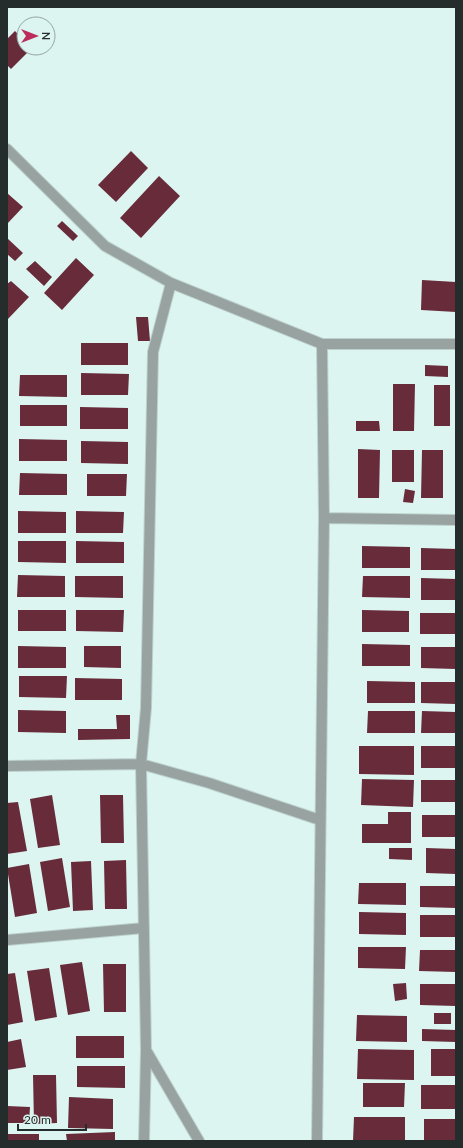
<svg xmlns="http://www.w3.org/2000/svg" width="463" height="1148" font-family="Lato,sans-serif">
	<style>
		.building { fill: #672b3a }
		.lines { fill: none; stroke-linecap: round; stroke-linejoin: round }
		.street-casing { stroke: #bcd1cd; stroke-width: 12 }
		.street { stroke: #98a2a0; stroke-width: 10 }
	</style>
	<rect width="100%" height="100%" fill="#ddf5f1"/>
	<path class="building" d="M15 31 24 40V48H32L11 69 7 65V39Z
		M131 151 148 168 116 202 98 185Z
		M159 176 180 196 141 238 120 218Z
		M7 193 23 207 7 224Z
		M62 221 78 236 73 241 57 226Z
		M7 238 23 253 15 261 7 254Z
		M76 258 94 275 62 310 44 293Z
		M35 261 52 277 44 286 26 269Z
		M422 280 456 282V312L421 310Z
		M11 281 29 297 7 320V284Z
		M136 317H148L150 341H138Z
		M81 343H128V365H81Z
		M425 365 448 366V377L425 376Z
		M81 373 129 374 128 395H81Z
		M20 375H67V397L19 396Z
		M393 384H415L414 431H393Z
		M434 385H450V426H434Z
		M20 405H67V426H20Z
		M80 407 128 408V429H80Z
		M356 421H379L380 431H356Z
		M19 439 67 440V461H19Z
		M81 441 128 442V464L81 463Z
		M358 449 380 450 379 498H358Z
		M392 450H414V482H392Z
		M422 450H443V498H421Z
		M20 473 67 474V495H19Z
		M87 474H127L126 496H87Z
		M405 489 415 491 413 503 403 502Z
		M18 511 66 512V533H18Z
		M76 511 124 512 123 533H76Z
		M18 541H66V563L18 562Z
		M76 541 124 542V563H76Z
		M362 546 410 547V568H362Z
		M421 548 456 549V570H421Z
		M18 575 65 576V597H17Z
		M75 576H123V598L75 597Z
		M363 576H410V598L362 597Z
		M421 578 456 579V600H421Z
		M18 610H66V631H18Z
		M76 610H124L123 632 76 631Z
		M362 610 409 611V632H362Z
		M420 613H456V634H420Z
		M362 644 410 645V666H362Z
		M18 646 66 647V668H18Z
		M84 646H121V668L84 667Z
		M421 647H456V669L421 668Z
		M19 676H67L66 698 19 697Z
		M75 678 122 679V700H75Z
		M367 681 415 682V703H367Z
		M421 682H456V704L421 703Z
		M18 710 66 711V733L18 732Z
		M368 711H415V733H367Z
		M422 711 456 712V733H421Z
		M116 715H130V739L78 740V729H117Z
		M359 746H414V775L359 774Z
		M421 746H456V768H421Z
		M362 779 414 780 413 807 361 805Z
		M421 780H456V802H421Z
		M52 795 60 845 38 848 30 799Z
		M100 795H123L124 843H101Z
		M18 802 27 851 7 854V803Z
		M388 812H411V843H362V824H388Z
		M422 815H456V837H422Z
		M389 848H412V860L389 859Z
		M426 848 456 849V874L426 873Z
		M62 858 70 907 48 911 40 862Z
		M126 860 127 909H105L104 861Z
		M91 861 93 910 73 911 71 862Z
		M29 864 37 913 15 917 7 868Z
		M359 883H406V905L358 904Z
		M420 886H456V908L420 907Z
		M359 912 406 913V935L359 934Z
		M420 915H456V937H420Z
		M358 947H406L405 969 358 968Z
		M420 950H456V972L419 971Z
		M82 962 90 1011 68 1015 60 965Z
		M103 964H126V1012H104Z
		M49 968 57 1017 35 1021 27 971Z
		M15 973 23 1022 7 1025V974Z
		M406 983 407 999 395 1001 393 984Z
		M420 984H456V1006L420 1005Z
		M434 1013H451V1024H434Z
		M357 1015 407 1016V1042L356 1041Z
		M422 1029 456 1030V1042L422 1041Z
		M76 1036H124V1058H76Z
		M21 1039 26 1067 7 1070V1042Z
		M358 1049 414 1050V1080L357 1079Z
		M431 1049H456V1076H431Z
		M77 1066H125V1088L77 1087Z
		M33 1075H56L57 1123 34 1124Z
		M363 1083H405L404 1107H363Z
		M421 1085H456V1109H421Z
		M69 1097 113 1099V1129L68 1128Z
		M7 1106 30 1107 29 1123H7Z
		M354 1117H405V1141H353Z
		M424 1119H456V1141H424Z
		M115 1132V1141H67L66 1134Z
		M7 1134H39V1141H7Z"/>
	<g class="lines">
		<defs>
			<path id="street" d="M7 149 105 246 171 283 322 344H456
				M324 518 456 520
				M7 766 141 764 209 783 320 820
				M7 940 144 928
				M146 1050 199 1141
				M144 1141 146 1050 141 764 146 708 153 352 171 283
				M317 1141 324 518 322 344"/>
		</defs>
		<use href="#street" class="street-casing"/>
		<use href="#street" class="street"/>
	</g>
	<rect width="463" height="1148" fill="none" stroke="#242d2b" stroke-width="16"/>
	<g transform="translate(36 36) rotate(90)"><circle r="19" fill="#ddf5f1" stroke="#93a5a2"/>
	<path d="M0-3L7 15L0 10L-7 15Z" fill="#bc2d5b"/>
	<text y="-6" font-size="11" font-weight="bold" text-anchor="middle" fill="#242d2b">N</text>
	</g>
	<path d="M18 1124v6h68v-6" fill="none" stroke="#242d2b" stroke-width="2"/>
	<text x="24" y="1124" font-size="12" fill="#242d2b" stroke="#ddf5f1" stroke-width="3" paint-order="stroke">20 m</text>
</svg>
